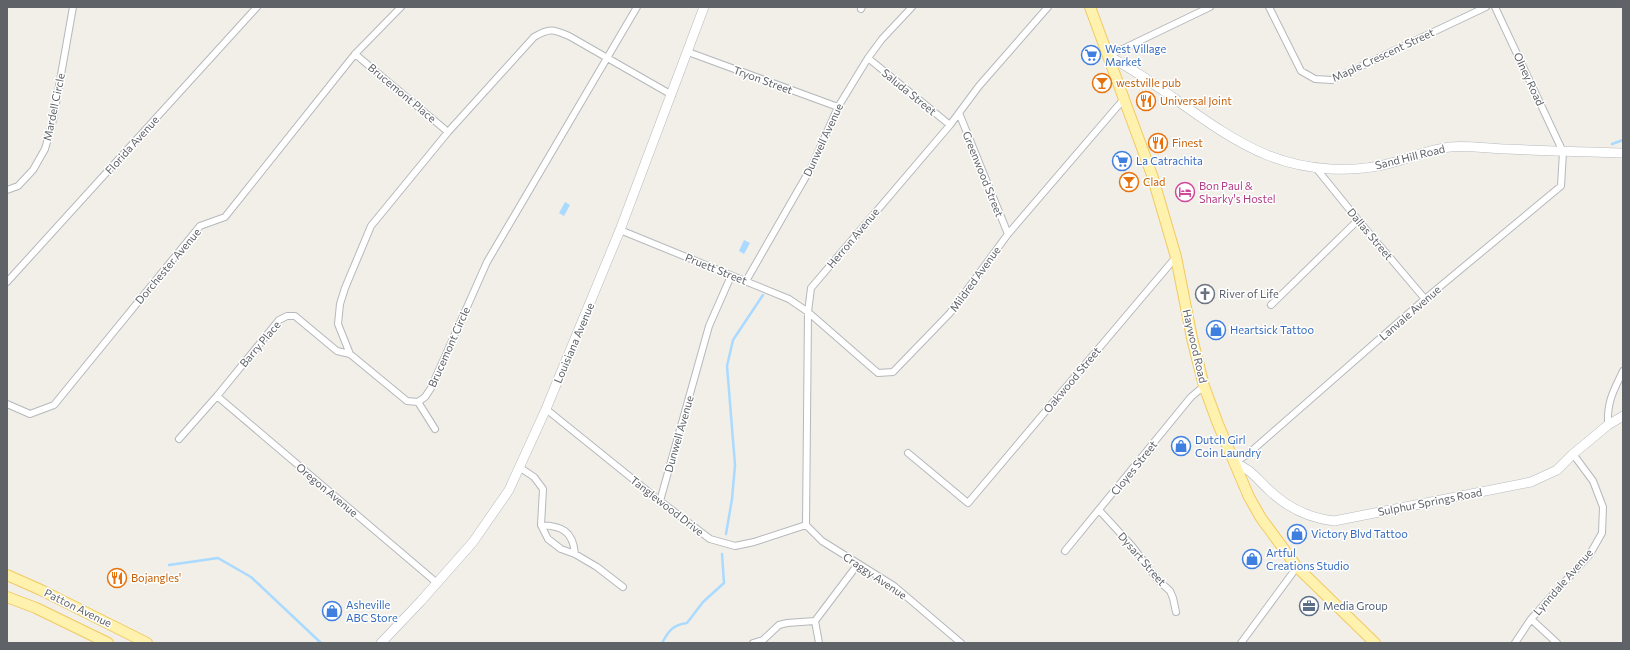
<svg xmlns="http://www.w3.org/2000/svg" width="1630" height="650" font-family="Commissioner,sans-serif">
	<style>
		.water { fill: #aadaff }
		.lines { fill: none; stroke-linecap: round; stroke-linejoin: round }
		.stream { stroke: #aadaff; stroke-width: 2.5 }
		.street-casing { stroke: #b5b8bc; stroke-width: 8 }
		.secondary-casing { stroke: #b6babf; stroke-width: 10 }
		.primary-casing { stroke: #f2c960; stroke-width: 12 }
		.street { stroke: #fff; stroke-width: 6 }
		.secondary { stroke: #fff; stroke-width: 9 }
		.primary { stroke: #fff2af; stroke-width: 10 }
		.labels { text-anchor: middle; stroke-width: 3; stroke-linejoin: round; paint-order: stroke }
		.shop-label { font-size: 11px; fill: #366cbe; stroke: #fff; text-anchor: start }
		.street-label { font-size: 11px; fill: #5f6368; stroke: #fff }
		.food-label { font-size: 11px; fill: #c56008; stroke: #fff; text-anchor: start }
		.hotel-label { font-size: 11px; fill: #b23c85; stroke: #fff; text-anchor: start }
		.worship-label { font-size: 11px; fill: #5b616d; stroke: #fff; text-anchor: start }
		.service-label { font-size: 11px; fill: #4e5e75; stroke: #fff; text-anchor: start }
	</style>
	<rect width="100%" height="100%" fill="#f1efe8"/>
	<path class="water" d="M565 202 570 205 564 216 559 213Z
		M744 240 750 243 744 254 739 251Z"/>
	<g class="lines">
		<path class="stream" d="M1612 144 1623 140
			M726 534 732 499 735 465 727 366 733 340 763 295
			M169 565 218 558 251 577 321 643
			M662 643C669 630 673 625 687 623L703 602 724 583 722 554"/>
		<defs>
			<path id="street" d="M1269 7 1301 71 1315 79 1332 80 1486 7
				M861 9 862 7
				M688 52 838 107
				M355 54 448 132
				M1108 56 1210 7
				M868 58 950 125
				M959 113 1008 234
				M1316 168 1358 220 1425 299
				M7 190 18 186 33 170 45 149 53 120 73 7
				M620 230 789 299 808 312 878 373 893 372 950 313 1008 234 1123 100
				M746 281 812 166 838 107 868 58 882 39 912 7
				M7 282 257 7
				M1271 305 1358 220
				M217 396 437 583
				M418 402 407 401 350 354 338 324 340 304 345 288 371 226 448 132 534 37C549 28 553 29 569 36L672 95
				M418 402 425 397 431 388 487 262 637 7
				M418 402 435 429
				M7 404 30 414 54 405 200 226 225 217 355 54 401 7
				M546 409 660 501 710 539 735 546 754 542 806 525
				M1608 425C1607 401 1613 392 1623 371
				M179 439 217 396 279 320 287 316H295L337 351 350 354
				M908 453 968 503 1176 257
				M1234 463 1248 454 1425 299 1561 186 1563 152 1495 7
				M519 467 534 477 543 489 541 525 548 539 561 549 575 554 597 567 623 587
				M660 501 709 326 731 276
				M1099 510 1132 546 1158 580 1170 591 1173 598 1176 612
				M541 525C562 526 573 531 575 554
				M806 525 808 312 811 288 950 125 979 86 1048 7
				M806 525 822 541 894 586 961 643
				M1065 551 1191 397 1204 386
				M1531 619 1557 643
				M753 643 763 640 779 625 787 623 815 621
				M819 643 815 621 858 564
				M1241 643 1297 567
				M1515 643 1531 619 1590 554 1602 533 1603 507 1593 481 1573 454"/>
			<path id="secondary" d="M1108 56C1163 84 1209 131 1267 155 1306 171 1354 174 1395 162 1413 157 1431 149 1450 147 1467 145 1491 149 1508 149 1546 151 1585 152 1623 153
				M1234 463C1250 468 1256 478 1268 489 1286 507 1309 518 1334 521L1531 482 1557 470 1573 454 1608 425 1623 416
				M381 643 421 601 473 542 509 490 546 409 620 230 704 7"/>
			<path id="primary" d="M1090 7 1152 175 1176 257 1192 338 1204 386 1218 424 1249 497 1261 518 1297 567 1375 643
				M7 575 41 590 147 643
				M7 597 36 608 108 643"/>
		</defs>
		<use href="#street" class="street-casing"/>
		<use href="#secondary" class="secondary-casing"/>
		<use href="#primary" class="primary-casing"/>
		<use href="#street" class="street"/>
		<use href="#secondary" class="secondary"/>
		<use href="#primary" class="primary"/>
	</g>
	<defs>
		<symbol id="supermarket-ring" viewBox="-11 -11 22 22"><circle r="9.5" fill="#fff" stroke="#3f7fe0" stroke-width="1.5"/><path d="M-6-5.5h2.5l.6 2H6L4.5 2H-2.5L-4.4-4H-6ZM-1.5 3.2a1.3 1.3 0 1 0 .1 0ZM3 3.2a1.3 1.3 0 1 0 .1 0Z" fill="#3f7fe0"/></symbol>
		<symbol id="bar-ring" viewBox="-11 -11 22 22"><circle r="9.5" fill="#fff" stroke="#e8710a" stroke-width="1.5"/><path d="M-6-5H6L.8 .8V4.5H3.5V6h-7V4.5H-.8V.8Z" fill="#e8710a"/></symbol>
		<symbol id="restaurant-ring" viewBox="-11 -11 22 22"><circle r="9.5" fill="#fff" stroke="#e8710a" stroke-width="1.5"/><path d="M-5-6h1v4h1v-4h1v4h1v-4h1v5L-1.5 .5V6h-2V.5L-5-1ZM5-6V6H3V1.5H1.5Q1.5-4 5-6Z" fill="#e8710a"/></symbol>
		<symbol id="hotel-ring" viewBox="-11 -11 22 22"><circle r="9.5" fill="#fff" stroke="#d1479c" stroke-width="1.5"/><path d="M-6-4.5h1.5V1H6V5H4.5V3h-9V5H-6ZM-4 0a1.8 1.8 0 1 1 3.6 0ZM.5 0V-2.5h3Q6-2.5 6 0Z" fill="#d1479c"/></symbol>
		<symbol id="church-ring" viewBox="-11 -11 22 22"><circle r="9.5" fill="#fff" stroke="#6b7280" stroke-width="1.5"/><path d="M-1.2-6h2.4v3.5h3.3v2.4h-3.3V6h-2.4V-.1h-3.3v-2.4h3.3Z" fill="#6b7280"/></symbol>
		<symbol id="shop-ring" viewBox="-11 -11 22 22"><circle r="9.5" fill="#fff" stroke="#3f7fe0" stroke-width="1.5"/><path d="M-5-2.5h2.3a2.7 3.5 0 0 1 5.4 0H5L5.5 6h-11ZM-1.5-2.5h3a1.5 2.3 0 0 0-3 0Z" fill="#3f7fe0"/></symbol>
		<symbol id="office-ring" viewBox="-11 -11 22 22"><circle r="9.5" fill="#fff" stroke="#5c6f8a" stroke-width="1.5"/><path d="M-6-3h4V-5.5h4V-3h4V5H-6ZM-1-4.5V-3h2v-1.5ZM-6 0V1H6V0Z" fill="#5c6f8a"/></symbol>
	</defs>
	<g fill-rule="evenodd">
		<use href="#supermarket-ring" x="1080" y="44" width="22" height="22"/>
		<use href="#bar-ring" x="1091" y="72" width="22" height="22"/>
		<use href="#restaurant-ring" x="1135" y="90" width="22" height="22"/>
		<use href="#restaurant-ring" x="1147" y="132" width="22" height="22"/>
		<use href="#supermarket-ring" x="1111" y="150" width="22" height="22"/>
		<use href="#bar-ring" x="1118" y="171" width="22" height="22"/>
		<use href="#hotel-ring" x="1174" y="181" width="22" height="22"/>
		<use href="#church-ring" x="1194" y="283" width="22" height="22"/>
		<use href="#shop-ring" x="1205" y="319" width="22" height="22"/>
		<use href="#shop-ring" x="1170" y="435" width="22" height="22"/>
		<use href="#shop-ring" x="1286" y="523" width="22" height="22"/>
		<use href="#shop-ring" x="1241" y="548" width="22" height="22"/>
		<use href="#restaurant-ring" x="106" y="567" width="22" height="22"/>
		<use href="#office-ring" x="1298" y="595" width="22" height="22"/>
		<use href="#shop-ring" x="321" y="600" width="22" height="22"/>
	</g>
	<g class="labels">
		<g class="shop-label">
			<text x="1105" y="53">West Village<tspan x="1105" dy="13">Market</tspan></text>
			<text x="1136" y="165">La Catrachita</text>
			<text x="1230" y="334">Heartsick Tattoo</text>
			<text x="1195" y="444">Dutch Girl<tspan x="1195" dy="13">Coin Laundry</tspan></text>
			<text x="1311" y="538">Victory Blvd Tattoo</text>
			<text x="1266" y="557">Artful<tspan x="1266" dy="13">Creations Studio</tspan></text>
			<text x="346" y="609">Asheville<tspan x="346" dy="13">ABC Store</tspan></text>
		</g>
		<g class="street-label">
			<text transform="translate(1383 55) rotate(-25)" y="4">Maple Crescent Street</text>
			<text transform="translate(1529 79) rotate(65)" y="4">Olney Road</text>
			<text transform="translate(763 80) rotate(20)" y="4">Tryon Street</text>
			<text transform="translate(909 92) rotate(39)" y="4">Saluda Street</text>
			<text transform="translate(402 93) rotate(40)" y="4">Brucemont Place</text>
			<text transform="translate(54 107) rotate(-78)" y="4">Mardell Circle</text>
			<text transform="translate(823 140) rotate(-65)" y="4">Dunwell Avenue</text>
			<text transform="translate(132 145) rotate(-48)" y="4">Florida Avenue</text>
			<text transform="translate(1410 157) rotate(-14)" y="4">Sand Hill Road</text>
			<text transform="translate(983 174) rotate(68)" y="4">Greenwood Street</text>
			<text transform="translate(1370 234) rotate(50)" y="4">Dallas Street</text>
			<text transform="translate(853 238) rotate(-50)" y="4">Herron Avenue</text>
			<text transform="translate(168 266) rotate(-50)" y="4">Dorchester Avenue</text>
			<text transform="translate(716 269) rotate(22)" y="4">Pruett Street</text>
			<text transform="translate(975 279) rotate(-54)" y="4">Mildred Avenue</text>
			<text transform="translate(1410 313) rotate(-41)" y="4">Lanvale Avenue</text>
			<text transform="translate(574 343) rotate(-67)" y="4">Louisiana Avenue</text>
			<text transform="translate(260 344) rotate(-50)" y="4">Barry Place</text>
			<text transform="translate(1195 346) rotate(77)" y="4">Haywood Road</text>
			<text transform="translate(449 347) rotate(-66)" y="4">Brucemont Circle</text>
			<text transform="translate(1072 380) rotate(-50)" y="4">Oakwood Street</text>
			<text transform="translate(679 434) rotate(-74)" y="4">Dunwell Avenue</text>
			<text transform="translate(1134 468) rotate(-51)" y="4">Cloyes Street</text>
			<text transform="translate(327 490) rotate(40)" y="4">Oregon Avenue</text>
			<text transform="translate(1430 502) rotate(-11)" y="4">Sulphur Springs Road</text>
			<text transform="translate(667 506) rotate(38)" y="4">Tanglewood Drive</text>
			<text transform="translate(1142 559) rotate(49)" y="4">Dysart Street</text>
			<text transform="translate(875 576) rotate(34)" y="4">Craggy Avenue</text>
			<text transform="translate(1563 582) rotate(-49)" y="4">Lynndale Avenue</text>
			<text transform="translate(78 608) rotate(26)" y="4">Patton Avenue</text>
		</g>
		<g class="food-label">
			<text x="1116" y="87">westville pub</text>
			<text x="1160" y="105">Universal Joint</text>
			<text x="1172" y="147">Finest</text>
			<text x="1143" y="186">Clad</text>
			<text x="131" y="582">Bojangles'</text>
		</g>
		<g class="hotel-label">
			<text x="1199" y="190">Bon Paul &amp;<tspan x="1199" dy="13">Sharky's Hostel</tspan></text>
		</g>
		<g class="worship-label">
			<text x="1219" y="298">River of Life</text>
		</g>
		<g class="service-label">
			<text x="1323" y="610">Media Group</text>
		</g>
	</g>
	<rect width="1630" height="650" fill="none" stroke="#5f6368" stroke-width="16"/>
</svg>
